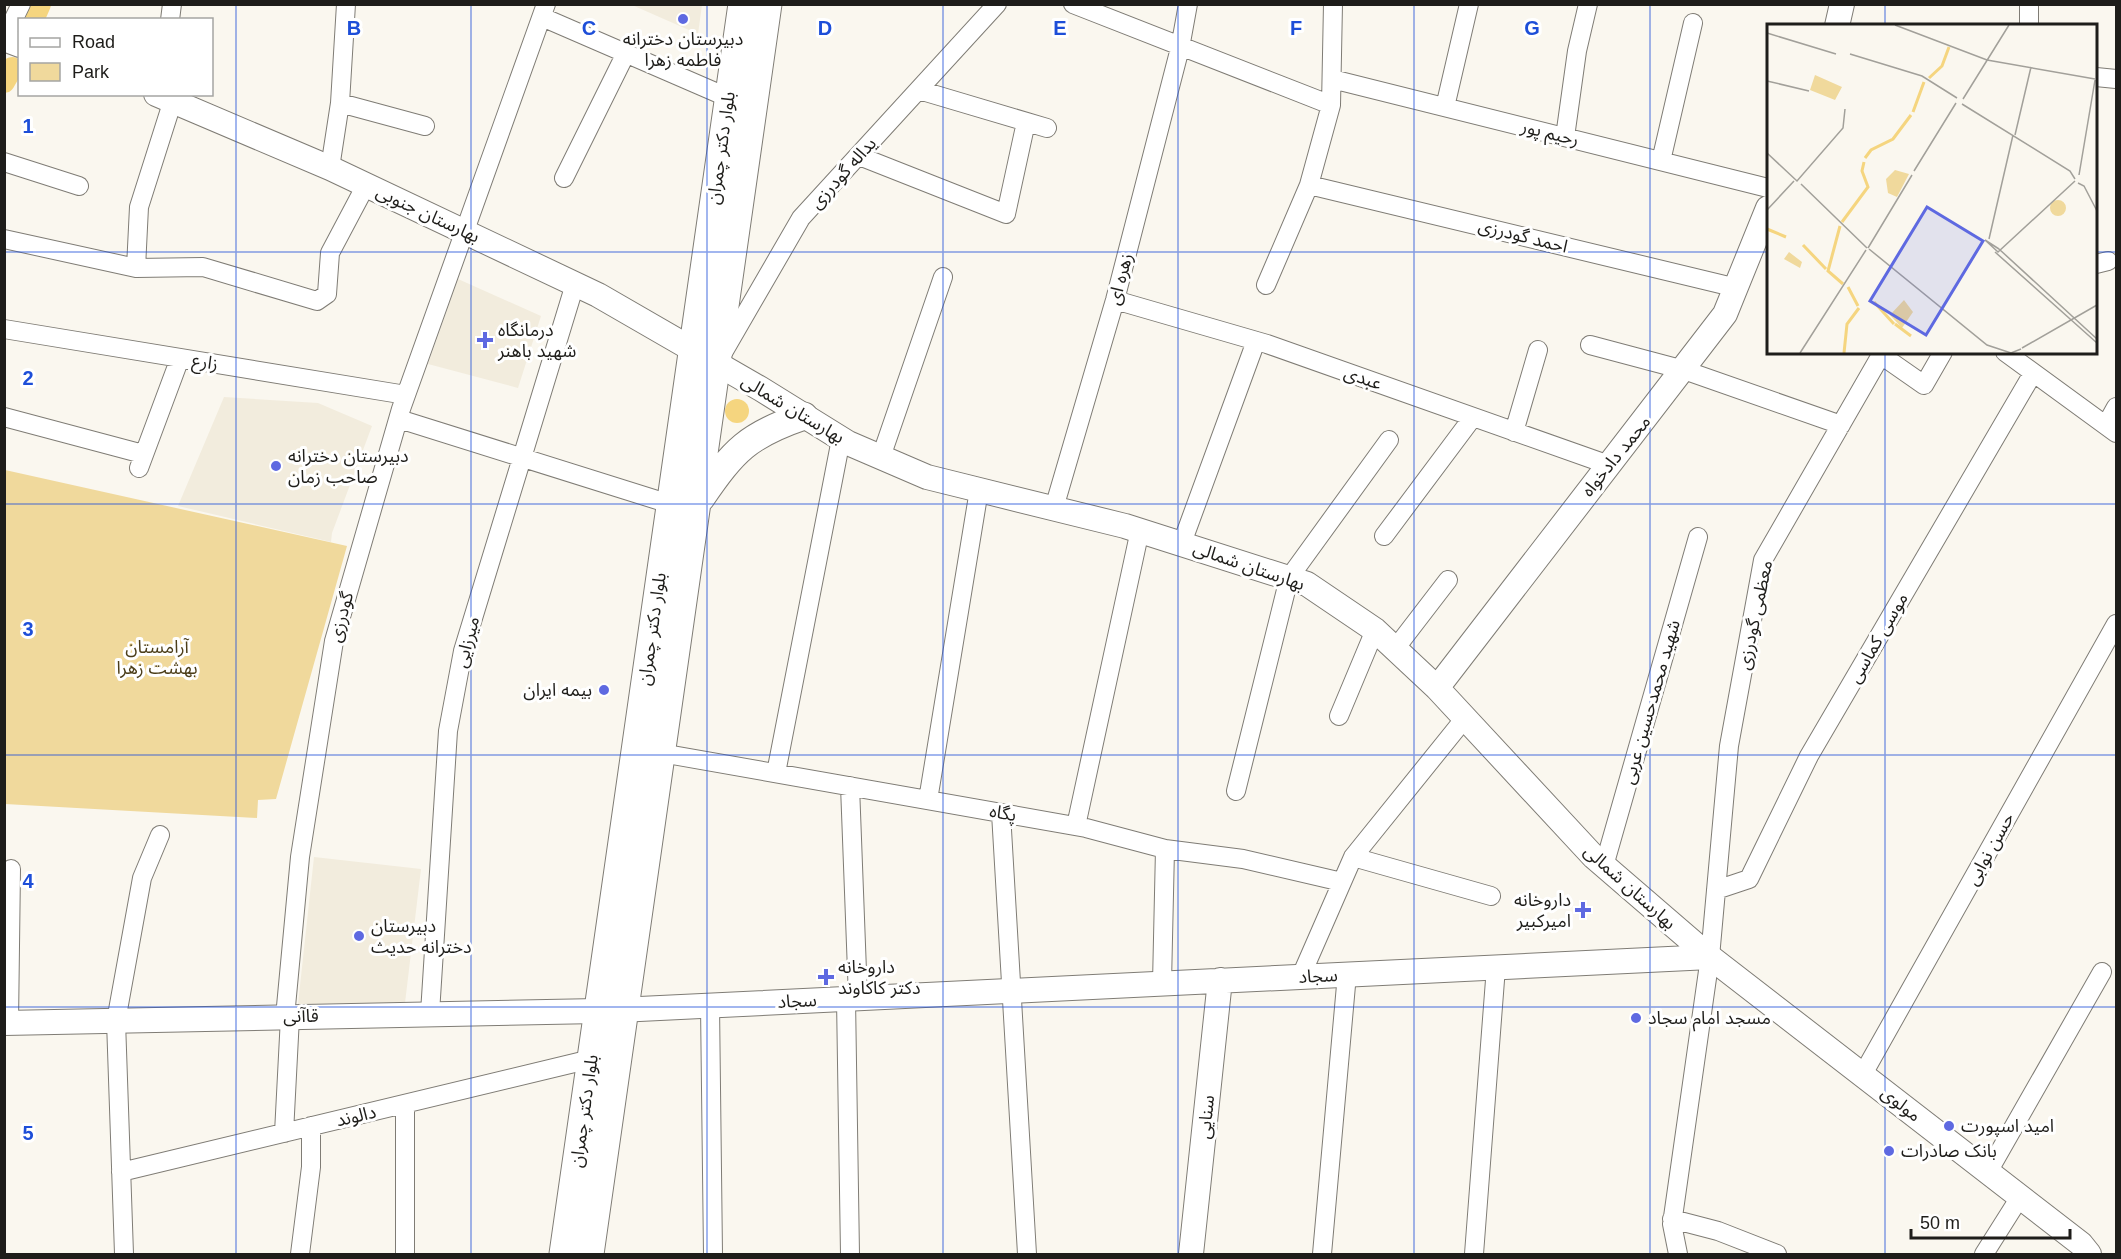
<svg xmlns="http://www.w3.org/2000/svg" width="2121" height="1259" font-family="Helvetica,'Noto Sans Arabic',sans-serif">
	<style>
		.built { fill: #f2ecdd }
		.green { fill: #f0d99c }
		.water { fill: #f5d57f }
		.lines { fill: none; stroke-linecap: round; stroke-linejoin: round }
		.canal { stroke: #f5d57f; stroke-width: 22 }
		.minor-casing { stroke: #7f7c75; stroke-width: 20 }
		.tertiary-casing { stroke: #7f7c75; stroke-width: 26 }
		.secondary-casing { stroke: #7f7c75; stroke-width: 29 }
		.minor { stroke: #fff; stroke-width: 18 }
		.tertiary { stroke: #fff; stroke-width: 24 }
		.secondary { stroke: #fff; stroke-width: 27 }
		.grid { fill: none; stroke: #1d4ed8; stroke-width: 1.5; stroke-opacity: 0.55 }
		.poi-dot { fill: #5e69e1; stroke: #fff; stroke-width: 2 }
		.labels { text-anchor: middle; stroke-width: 6; stroke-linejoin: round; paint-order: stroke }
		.poi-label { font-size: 18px; fill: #1e1d1a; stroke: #fff; text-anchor: start }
		.street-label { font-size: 18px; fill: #1e1d1a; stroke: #fff }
		.park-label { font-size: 18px; fill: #4c3e19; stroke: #fff }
		.inset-river { fill: none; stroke: #f5d57f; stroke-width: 3 }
		.inset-road { fill: none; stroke: #a2a09a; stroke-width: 1.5 }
		.view { fill: #5e69e1; fill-opacity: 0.15; stroke: #5e69e1; stroke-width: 3 }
		.inset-edge { fill: none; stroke: #1e1d1a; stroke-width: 3 }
		.grid-label { font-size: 20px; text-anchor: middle; font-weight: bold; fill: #1d4ed8; stroke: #fff; stroke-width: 6; stroke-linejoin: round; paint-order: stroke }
	</style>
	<rect width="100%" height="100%" fill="#faf7ef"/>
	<path class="built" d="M632 5H702L698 34Z
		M458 279 541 316 518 388 428 364Z
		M224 397 318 403 372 426 332 533 331 542 178 506Z
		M314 857 421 869 405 1003 298 1004Z"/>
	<path class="green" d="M5 470 347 546 276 799 258 800 257 818 5 804Z"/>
	<path class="water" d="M725 411a12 12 0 1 1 24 0a12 12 0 1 1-24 0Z"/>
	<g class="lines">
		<path class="canal" d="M33 20 40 4
			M4 82 12 68"/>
		<defs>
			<path id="minor" d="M1073 4 1331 105
				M542 17 729 98
				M170 20 172 4
				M2029 26V4
				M4 39 21 4
				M2096 77 2116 79
				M1332 79 1768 188
				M919 90 1047 128
				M340 103 425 126
				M1445 107 1469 4
				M1565 137 1577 51 1588 4
				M859 156 1006 214 1026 122
				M1661 161 1693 23
				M4 162 79 186
				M330 168 340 103 346 4
				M564 178 626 53
				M1309 185 1737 288
				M4 239 136 268 203 267 317 301 327 294 330 253 366 185
				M2096 264 2108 261
				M136 268 139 207 173 100
				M1266 285 1309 185 1331 105 1333 4
				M1115 300 1267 344 1609 465
				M4 329 406 395
				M1590 345 1684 370 1841 425
				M724 351 801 218 997 4
				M2005 352 2116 433
				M4 417 143 454
				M399 419 670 504
				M2106 425 2116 407
				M1514 432 1538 350
				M881 457 943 277
				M139 468 180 358
				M1054 508 1115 300 1180 48 1188 4
				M1384 536 1473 417
				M1182 543 1256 341
				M1395 649 1448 580
				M1339 716 1375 630
				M661 753 1086 828 1165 849 1243 859 1342 882
				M776 773 841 439
				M850 786 858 998
				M1236 791 1289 578 1389 440
				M928 800 979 490
				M1001 813 1027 1254
				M1076 826 1140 530
				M1353 857 1491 896
				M1604 866 1698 537
				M1716 890 1749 879 1809 756 2033 373
				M1301 976 1353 857 1465 718
				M1162 983 1165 849
				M846 999 850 1254
				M710 1005 713 1254
				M430 1013 448 731 463 651 575 284
				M285 1017 300 857 334 641 401 409 546 4
				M9 1023 11 869
				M1863 1074 2116 624
				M405 1104V1254
				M284 1133 290 1017
				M121 1172 591 1059
				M1988 1172 2102 972
				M1672 1219 1718 1231 1777 1254
				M124 1254 116 1021 142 878 160 835
				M300 1254 311 1167V1126
				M1322 1254 1347 974
				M1474 1254 1496 967
				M1678 1254 1672 1224 1710 957 1729 746 1763 560 1881 355 1924 385 1943 352
				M1984 1254 2020 1197"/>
			<path id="tertiary" d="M1837 26 1842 4
				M4 39 20 45
				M156 94 330 168 598 295 761 389 848 443 927 477 1125 526 1307 584 1375 630 1437 688 1594 857 1710 957 2081 1244 2089 1254
				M1437 688 1725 314 1768 208
				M4 1023 598 1011 1710 957
				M1191 1254 1220 980"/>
			<path id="secondary" d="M701 498C734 450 748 435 804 416
				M563 1254 742 4
				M590 1254 768 4"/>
		</defs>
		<use href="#minor" class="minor-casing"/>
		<use href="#tertiary" class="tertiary-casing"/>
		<use href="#secondary" class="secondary-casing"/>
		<use href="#minor" class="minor"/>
		<use href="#tertiary" class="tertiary"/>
		<use href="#secondary" class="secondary"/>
	</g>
	<path class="grid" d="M236 4V1254M471 4V1254M707 4V1254M943 4V1254M1178 4V1254M1414 4V1254M1650 4V1254M1885 4V26M4 252H1768M2096 252H2116M1885 352V1254M4 504H2116M4 755H2116M4 1007H2116"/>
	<g class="poi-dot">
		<circle cx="683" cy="19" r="6"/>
		<path d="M482 331h6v6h6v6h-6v6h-6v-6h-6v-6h6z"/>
		<circle cx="276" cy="466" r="6"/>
		<circle cx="604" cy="690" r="6"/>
		<path d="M1580 901h6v6h6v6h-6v6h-6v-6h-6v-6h6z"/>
		<circle cx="359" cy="936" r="6"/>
		<path d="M823 968h6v6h6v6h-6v6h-6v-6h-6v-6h6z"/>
		<circle cx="1636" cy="1018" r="6"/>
		<circle cx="1949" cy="1126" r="6"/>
		<circle cx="1889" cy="1151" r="6"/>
	</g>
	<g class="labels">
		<g class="poi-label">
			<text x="683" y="45" text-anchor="middle">دبیرستان دخترانه<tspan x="683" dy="21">فاطمه زهرا</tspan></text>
			<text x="498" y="336">درمانگاه<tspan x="498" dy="21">شهید باهنر</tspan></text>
			<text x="288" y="462">دبیرستان دخترانه<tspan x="288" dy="21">صاحب زمان</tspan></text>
			<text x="592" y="696" text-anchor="end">بیمه ایران</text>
			<text x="1571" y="906" text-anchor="end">داروخانه<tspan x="1571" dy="21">امیرکبیر</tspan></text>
			<text x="371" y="932">دبیرستان<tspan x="371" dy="21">دخترانه حدیث</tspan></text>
			<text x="838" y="973">داروخانه<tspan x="838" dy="21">دکتر کاکاوند</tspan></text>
			<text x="1648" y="1024">مسجد امام سجاد</text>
			<text x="1961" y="1132">امید اسپورت</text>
			<text x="1901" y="1157">بانک صادرات</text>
		</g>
		<g class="street-label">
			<text transform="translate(1550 133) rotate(14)" y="6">رحیم پور</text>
			<text transform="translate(721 148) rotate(-82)" y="6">بلوار دکتر چمران</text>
			<text transform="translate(843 173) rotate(-48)" y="6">یداله گودرزی</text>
			<text transform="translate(428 214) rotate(25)" y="6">بهارستان جنوبی</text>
			<text transform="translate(1523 236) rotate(14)" y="6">احمد گودرزی</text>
			<text transform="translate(1120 279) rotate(-75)" y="6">زهره ای</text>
			<text transform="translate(205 362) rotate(9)" y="6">زارع</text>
			<text transform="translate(1363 378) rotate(19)" y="6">عبدی</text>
			<text transform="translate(793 409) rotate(31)" y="6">بهارستان شمالی</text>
			<text transform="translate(1616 456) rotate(-51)" y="6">محمد دادخواه</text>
			<text transform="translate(1249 566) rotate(19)" y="6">بهارستان شمالی</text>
			<text transform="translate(1755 615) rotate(-78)" y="6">معظمی گودرزی</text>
			<text transform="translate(341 617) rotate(-75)" y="6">گودرزی</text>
			<text transform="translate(652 629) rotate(-82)" y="6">بلوار دکتر چمران</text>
			<text transform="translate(1878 638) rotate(-60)" y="6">موسی کماسی</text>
			<text transform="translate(467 642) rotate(-75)" y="6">میرزایی</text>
			<text transform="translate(1651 702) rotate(-74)" y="6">شهید محمدحسین عربی</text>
			<text transform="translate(1003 813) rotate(10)" y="6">پگاه</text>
			<text transform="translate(1990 849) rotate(-61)" y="6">حسن نوابی</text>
			<text transform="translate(1630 887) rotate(42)" y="6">بهارستان شمالی</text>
			<text transform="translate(1318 976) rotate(-3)" y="6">سجاد</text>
			<text transform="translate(797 1001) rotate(-3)" y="6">سجاد</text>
			<text transform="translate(301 1016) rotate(-1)" y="6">قاآنی</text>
			<text transform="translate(1901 1104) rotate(38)" y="6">مولوی</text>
			<text transform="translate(584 1111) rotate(-82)" y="6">بلوار دکتر چمران</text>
			<text transform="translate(356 1116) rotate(-13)" y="6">دالوند</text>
			<text transform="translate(1206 1117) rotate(-84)" y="6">سنایی</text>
		</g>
		<g class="park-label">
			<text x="157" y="653">آرامستان<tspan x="157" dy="21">بهشت زهرا</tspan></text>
		</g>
	</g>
	<g transform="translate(1767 24)">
		<rect width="330" height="330" fill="#faf7ef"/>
		<path d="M48 51 75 63 68 76 43 66ZM128 146 142 150 130 173 121 169 119 155ZM283 184a8 8 0 1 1 16 0a8 8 0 1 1-16 0ZM22 228 35 238 33 244 17 235ZM137 276 146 288 135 304 123 291Z" fill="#f0d99c"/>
		<path class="inset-river" d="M162 54 175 42 182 23M146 88 157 58M98 134 104 126 126 115 144 91M75 198 101 163 95 147 97 138M73 202 61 247 76 260M0 205 19 213M36 221 59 245M81 263 91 282M107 278 127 300M128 300 144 312M77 329 80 300 92 284"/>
		<path class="inset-road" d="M128 1 220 36 328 55M0 9 69 30M83 30 155 52 190 74M0 57 42 67M196 75 242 1M195 80 303 147 308 155M248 111 264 43M0 129 30 157 76 104 78 85M147 147 189 79M312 151 328 56M311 159 317 162 330 187M34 160 100 224M0 186 27 157M222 215 246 111M101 224 145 151M102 225 220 321 244 329 254 325M232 225 218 216 231 228 308 157M232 225 330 315M228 228 330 319M255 324 330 281M33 329 99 226"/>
		<path class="view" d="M160 183 216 217 159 311 103 277Z"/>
		<rect width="330" height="330" class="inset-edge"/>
	</g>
	<g class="grid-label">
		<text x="354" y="35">B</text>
		<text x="589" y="35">C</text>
		<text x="825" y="35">D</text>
		<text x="1060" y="35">E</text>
		<text x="1296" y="35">F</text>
		<text x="1532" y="35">G</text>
		<text x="28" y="133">1</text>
		<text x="28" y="385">2</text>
		<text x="28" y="636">3</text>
		<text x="28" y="888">4</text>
		<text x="28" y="1140">5</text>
	</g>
	<rect width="2121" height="1259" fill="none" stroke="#1e1d1a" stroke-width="12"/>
	<rect x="18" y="18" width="195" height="78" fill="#ffffff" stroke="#a5a5a3" stroke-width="1.5"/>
	<rect x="30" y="38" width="30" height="9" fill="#ffffff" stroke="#a5a5a3" stroke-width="1.5"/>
	<text x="72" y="48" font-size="18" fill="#1e1d1a">Road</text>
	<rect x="30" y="63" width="30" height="18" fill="#f0d99c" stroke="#a5a5a3" stroke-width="1.5"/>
	<text x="72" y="78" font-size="18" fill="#1e1d1a">Park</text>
	<path d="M1911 1229v9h159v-9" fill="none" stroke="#1e1d1a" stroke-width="3"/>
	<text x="1920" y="1229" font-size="18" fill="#1e1d1a" stroke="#ffffff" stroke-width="4.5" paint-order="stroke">50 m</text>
</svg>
